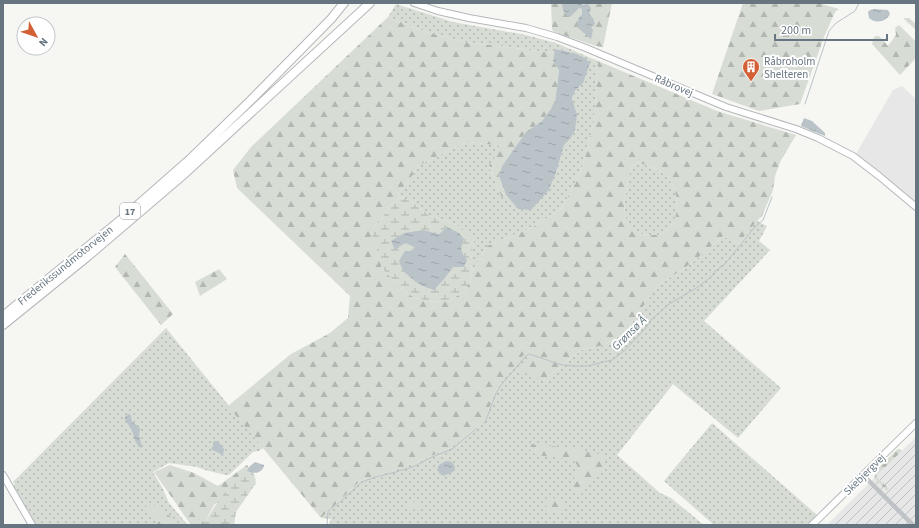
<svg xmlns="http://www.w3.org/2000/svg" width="919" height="528" font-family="'Source Sans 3',sans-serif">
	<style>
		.built { fill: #e6e7e6 }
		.industrial { fill: url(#industrial-furrows) }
		.grass { fill: url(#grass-dots) }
		.forest { fill: url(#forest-firs); fill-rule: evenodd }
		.wetland { fill: url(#wetland-marsh); fill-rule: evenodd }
		.park { fill: #d7dcd4 }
		.water { fill: url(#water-ripples) }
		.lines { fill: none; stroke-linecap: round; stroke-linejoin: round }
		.stream { stroke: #bac3c8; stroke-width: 1 }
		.secondary-casing { stroke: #b4b8bc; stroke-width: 8 }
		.highway-casing { stroke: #b4b7ba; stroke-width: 10 }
		.street { stroke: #bfc3c6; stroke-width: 4.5 }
		.secondary { stroke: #fff; stroke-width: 6 }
		.highway { stroke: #fff; stroke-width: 8 }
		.labels { text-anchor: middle; stroke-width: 4; stroke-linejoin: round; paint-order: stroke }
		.shield { fill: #fff; stroke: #959ea7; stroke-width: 1 }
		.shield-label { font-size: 10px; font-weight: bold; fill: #677581 }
		.poi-label { font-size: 11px; fill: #677581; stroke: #fff; text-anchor: start }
		.street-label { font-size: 11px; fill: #677581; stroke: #fff }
		.water-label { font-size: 12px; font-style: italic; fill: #63767e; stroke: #fff }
	</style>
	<defs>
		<pattern id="industrial-furrows" width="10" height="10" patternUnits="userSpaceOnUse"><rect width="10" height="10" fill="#e6e7e6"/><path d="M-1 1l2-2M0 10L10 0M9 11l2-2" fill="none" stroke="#bec0c0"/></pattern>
		<pattern id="grass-dots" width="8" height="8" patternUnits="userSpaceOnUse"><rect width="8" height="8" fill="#d7dcd4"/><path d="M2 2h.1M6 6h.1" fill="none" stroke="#b2b7b1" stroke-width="1.8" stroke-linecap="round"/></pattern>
		<pattern id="forest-firs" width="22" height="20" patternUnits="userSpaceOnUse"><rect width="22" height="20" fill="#d7dcd4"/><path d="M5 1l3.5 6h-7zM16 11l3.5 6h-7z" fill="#b2b7b1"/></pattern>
		<pattern id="wetland-marsh" width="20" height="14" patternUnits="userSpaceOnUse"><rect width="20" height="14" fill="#d7dcd4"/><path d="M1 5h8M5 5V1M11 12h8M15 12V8" fill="none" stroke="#b2b7b1"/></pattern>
		<pattern id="water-ripples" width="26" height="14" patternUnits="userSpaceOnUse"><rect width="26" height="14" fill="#bac3c8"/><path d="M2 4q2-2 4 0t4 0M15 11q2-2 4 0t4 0" fill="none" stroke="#9ba3a8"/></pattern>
	</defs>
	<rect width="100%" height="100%" fill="#f6f6f3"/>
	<path class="built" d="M902 86 916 99V204L856 154 893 90Z"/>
	<path class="industrial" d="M916 437V525H827L846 506Z"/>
	<path class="grass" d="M396 4 453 22 526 35 556 43 598 61 594 123 581 171 562 208 535 226 487 246 472 272 471 259 474 242 458 226 448 221 430 216 411 201 400 197 398 194 421 164 467 142 504 146 489 166 502 197 506 195 518 209 556 173 564 145 570 139 577 114 572 98 575 91 583 83 572 52 556 49 555 53 464 42 426 32 388 17Z
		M637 162C647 166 657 168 665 175 680 188 682 220 665 232 660 236 656 235 650 235 636 234 626 230 625 214 623 198 628 181 632 166L635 163Z
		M757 221 767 226 759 241 770 250 704 321 781 388 738 438 673 384 617 455 660 493 671 498 704 525H329L331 519 321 518 360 481 412 464 452 447 481 424 485 420 494 395 499 385 529 347 530 358 543 381 562 365 582 350 604 345 632 328 630 324 659 285 693 262 723 236 738 244Z
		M166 328 263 448 259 451 253 452 229 475H226L205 470 197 467 169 463 153 472 163 489 169 503 188 525H36L12 487 15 485 13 482Z
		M712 423 817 515 807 525H714L664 481Z"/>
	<path class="forest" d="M551 3H564L562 4 579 7 582 9V15L591 27C590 17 588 8 579 3H612L603 47 596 46 554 32 552 29Z
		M743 3H818L839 9 835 12 824 37 800 104 759 111 712 94Z
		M388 17 426 32 464 42 555 53 553 61 559 70 555 103 542 121 526 132 502 166 499 176 506 195 502 198 489 165 503 146 467 142 421 164 398 194 400 197 394 202 384 215 374 226 372 236 375 242 382 268 401 289 415 298 433 302 450 300 465 291 470 280 472 272 487 246 535 226 562 208 581 171 594 123 598 61 717 111 796 135 781 160 775 176 773 190 762 216 757 221 738 244 723 236 693 262 659 285 630 324 632 328 604 345 582 350 562 365 543 381 519 370 530 358 529 348 499 385 494 395 485 420 481 424 452 447 412 464 360 481 321 518 228 406 291 354 330 333 348 318 350 296 237 188 233 170 251 147ZM637 162C647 166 658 168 665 175 680 188 682 220 665 232 660 236 656 235 650 235 636 234 626 229 625 214 623 198 628 181 632 166L635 163Z
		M903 18H909L916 24V30Z
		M899 25 916 42V58L900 75 872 44 874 37 879 36 888 46 896 35 895 28Z
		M125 254 173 314 161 325 115 267Z
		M219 269 227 279 200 296 195 282Z
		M532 444 577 449 597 454H600C603 456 606 458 605 461 605 469 586 489 581 494L574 492 571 488 578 466 574 461 561 458 536 455 529 449Z
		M898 449H900L902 451 876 476 889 489 887 491 874 478 879 467Z
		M170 465 194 473 218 486 247 465 256 480 214 505 203 525H191L154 472Z
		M144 498 164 513 175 519 180 525H158L153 516 147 509Z
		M547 498C557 499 558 498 565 505V512L559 515 549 511 545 504Z
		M420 501V506L413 510 407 509 405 504 412 502Z"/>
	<path class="wetland" d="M400 197 411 201 430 216 448 221 458 226 473 238 474 242 471 259 472 272 470 280 465 291 450 300 433 302 415 298 401 289 382 268 375 243 372 236 374 226 384 215 394 202ZM447 227 461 247V253L445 278 413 251 415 247 405 243 424 230 439 234Z
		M246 470 254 474 256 483 236 512 234 525H203L213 509 234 480Z"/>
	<path class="park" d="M803 19H815L826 25 823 35 809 41 797 34Z"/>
	<path class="water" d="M564 3H579L583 5 588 4 591 8 589 15 593 18 595 24 591 27 593 30 591 39 577 27 579 17 582 15V9L579 8 570 17C564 15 563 10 562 4Z
		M874 9 888 10 890 14C886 22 876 24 869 18L868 12 870 10Z
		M555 49C566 51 584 54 590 63L583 83 575 91 572 98 577 114 575 130 570 139 564 145 556 173 548 191 531 210 518 209 506 195 499 176 502 166 526 132 542 121 555 103 559 70 553 61Z
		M804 118 812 121 825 133V136L801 126Z
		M447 227 459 233 464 239C460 250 460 251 467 260L464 267H453L445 278 434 290 423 286 416 282 403 271 399 261 405 251H413L414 247 405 243 395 250 391 241 404 233 424 230 439 234Z
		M128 414 131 415 132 422 139 427 140 429 139 436 142 446 141 448C135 445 135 437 132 431 130 427 127 423 125 419V417Z
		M215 441H218L224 449 223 456H222C219 451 215 452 211 449L213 446V442Z
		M447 461 452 462 455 467 453 472 443 476C434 470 437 464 447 461Z
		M255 462 264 465V466C261 474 254 474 247 471L249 467Z"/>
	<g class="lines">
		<path class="stream" d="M805 104 829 31 836 23 855 11 859 3
			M484 423 486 420 496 393 501 385 526 356 529 354 562 365 574 366H587L612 360 624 351 645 329 652 319 669 304 698 287 711 277 715 271 724 265 755 227 763 220 772 197
			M327 525 328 511 342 500 362 482 375 477 396 472 402 470 413 467 432 457 452 449 477 428"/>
		<defs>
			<path id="secondary" d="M414 3 438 11 469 18 526 28 557 37 586 48 726 107 796 129 818 138 853 156 879 176 916 207
				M3 475 32 525
				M812 525 916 423"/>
			<path id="highway" d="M3 316 20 302 123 218 189 160 251 100 331 19 344 3
				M3 325 87 257 182 176 370 3"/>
		</defs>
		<use href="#secondary" class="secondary-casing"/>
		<use href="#highway" class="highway-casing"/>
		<path class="street" d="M863 475 913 525"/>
		<use href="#secondary" class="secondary"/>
		<use href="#highway" class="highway"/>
	</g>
	<defs>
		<symbol id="building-pin" viewBox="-11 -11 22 30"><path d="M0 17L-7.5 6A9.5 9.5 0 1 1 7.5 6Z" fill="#d36035" stroke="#fff"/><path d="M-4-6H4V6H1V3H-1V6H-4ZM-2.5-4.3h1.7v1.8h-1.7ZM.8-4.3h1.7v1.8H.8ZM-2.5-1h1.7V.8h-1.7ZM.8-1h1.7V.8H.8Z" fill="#fff"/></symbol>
	</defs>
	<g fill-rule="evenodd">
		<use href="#building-pin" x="741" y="57" width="20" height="27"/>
	</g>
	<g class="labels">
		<rect class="shield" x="120" y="203" width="20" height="16" rx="3"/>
		<g class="shield-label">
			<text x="130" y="215">17</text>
		</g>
		<g class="poi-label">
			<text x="764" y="65">Råbroholm<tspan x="764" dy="13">Shelteren</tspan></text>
		</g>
		<g class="street-label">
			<text transform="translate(674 85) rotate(23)" y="4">Råbrovej</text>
			<text transform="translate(65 265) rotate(-39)" y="4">Frederikssundmotorvejen</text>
			<text transform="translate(864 474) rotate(-45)" y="4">Skebjergvej</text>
		</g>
		<g class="water-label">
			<text transform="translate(629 333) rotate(-45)" y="4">Grønsø Å</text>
		</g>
	</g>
	<rect width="919" height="528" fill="none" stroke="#677581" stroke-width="8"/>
	<g transform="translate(36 36) rotate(130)"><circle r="19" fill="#ffffff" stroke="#c2c8cd"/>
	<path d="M0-3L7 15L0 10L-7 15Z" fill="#d36035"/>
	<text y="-6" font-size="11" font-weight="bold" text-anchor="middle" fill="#677581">N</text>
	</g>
	<path d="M775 34v6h112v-6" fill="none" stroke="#677581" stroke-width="2"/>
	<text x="781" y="34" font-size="12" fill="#677581" stroke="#ffffff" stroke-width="3" paint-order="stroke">200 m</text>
</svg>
